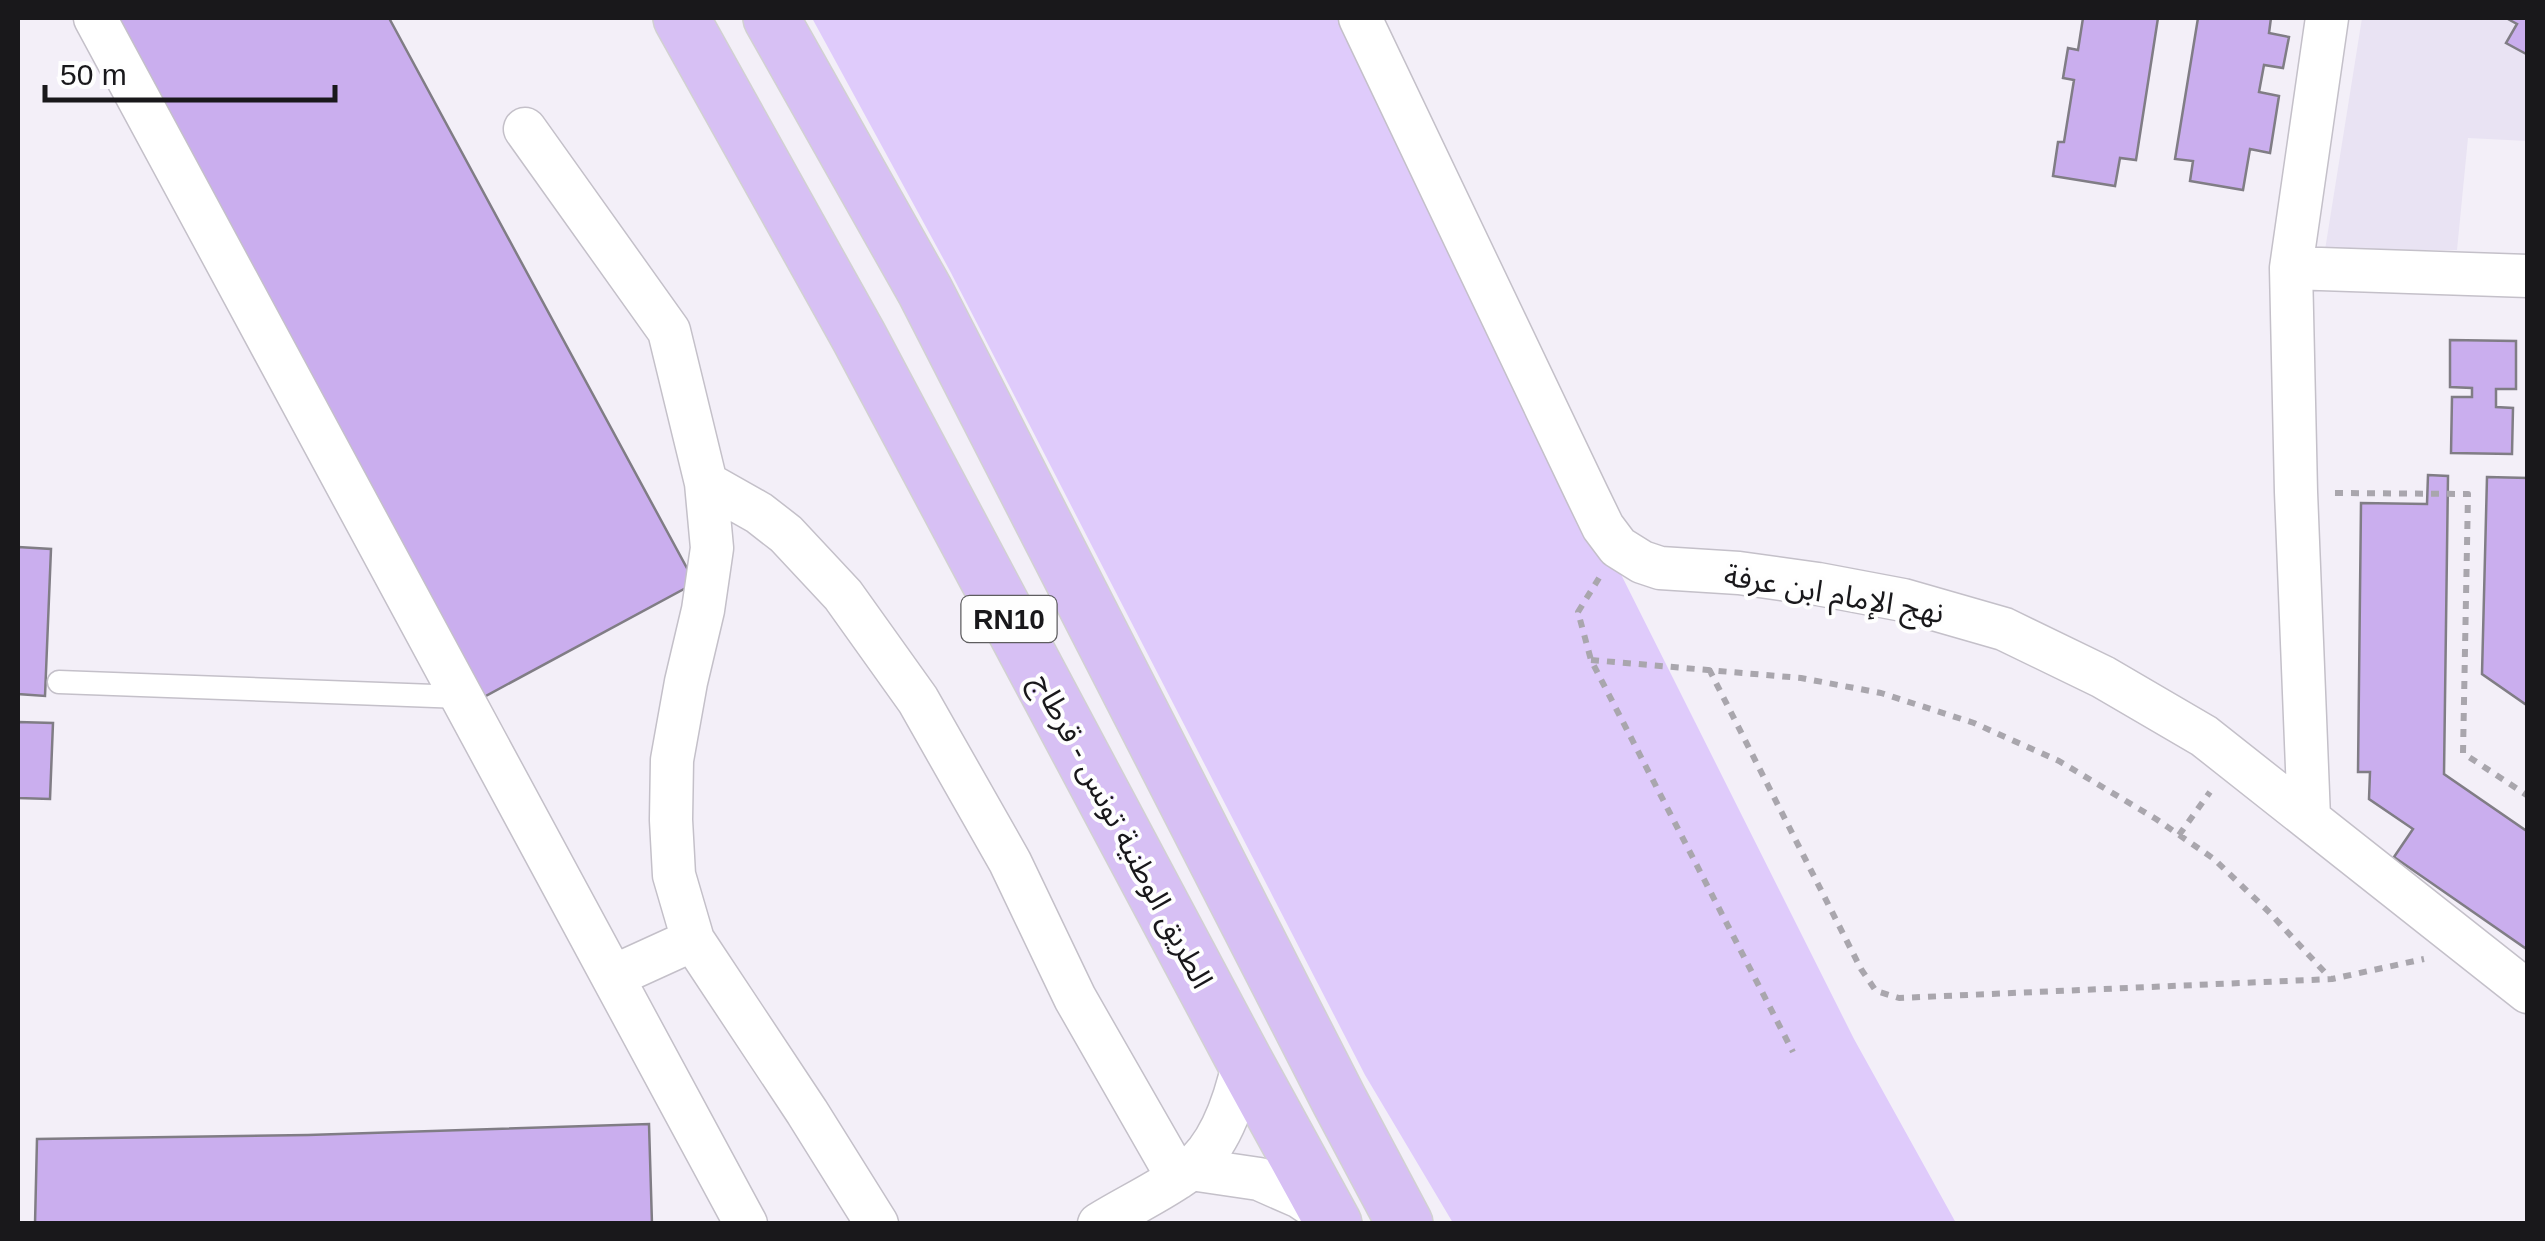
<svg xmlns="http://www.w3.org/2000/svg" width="2545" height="1241" font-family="Arial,'Noto Sans Arabic',sans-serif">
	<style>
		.built { fill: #e9e3f3 }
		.green { fill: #dfcbfb }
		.building { fill: #caaeee; stroke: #807d85; stroke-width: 2.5 }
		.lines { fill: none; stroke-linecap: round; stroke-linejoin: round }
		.service-casing { stroke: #c4c0c9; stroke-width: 25 }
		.minor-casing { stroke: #c4c0c9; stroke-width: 45 }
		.trunk-casing { stroke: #d1d1d1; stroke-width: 58 }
		.path { stroke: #a9a6ad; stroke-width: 6; stroke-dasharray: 8 8; stroke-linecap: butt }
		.service { stroke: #fff; stroke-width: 22 }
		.minor { stroke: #fff; stroke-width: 42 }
		.trunk { stroke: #d7c0f4; stroke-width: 55 }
		.labels { text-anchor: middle; stroke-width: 8; stroke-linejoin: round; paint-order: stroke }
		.shield { fill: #fefefe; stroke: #5e5d5f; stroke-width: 2.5 }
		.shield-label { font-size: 28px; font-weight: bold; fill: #19181b }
		.street-label { font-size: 30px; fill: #19181b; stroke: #fefefe }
	</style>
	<rect width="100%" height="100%" fill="#f3eff8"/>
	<path class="built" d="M2362 18H2527V141L2468 138 2457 250H2325Z"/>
	<path class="green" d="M812 18H1342L1854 1039 1956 1223H1453L1365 1075 950 271Z"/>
	<path class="building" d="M114 18H389L695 583 482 698Z
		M2083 18H2158L2136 160 2120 158 2115 186 2053 176 2058 142H2064L2074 80 2063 78 2068 48 2078 50Z
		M2198 18H2271L2269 33 2289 37 2283 68 2264 65 2259 92 2279 96 2270 153 2250 149 2243 190 2190 181 2193 161 2175 159Z
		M2506 18H2528V55L2506 43 2517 24Z
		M2450 340 2516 341V389H2496V407L2513 408 2512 454 2451 453 2452 397H2472V388L2450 387Z
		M2428 475 2448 476 2444 774 2528 832V950L2394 857 2413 829 2369 799 2370 772H2358L2361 503 2427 504Z
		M2487 477 2528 478V706L2482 674Z
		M18 547 51 549 45 696 18 694Z
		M18 722 53 723 50 799 18 798Z
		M649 1124 652 1224H35L37 1139 308 1135Z"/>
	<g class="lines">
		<defs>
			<path id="service" d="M59 682 461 697"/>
			<path id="minor" d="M95 18 746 1224
				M1360 18 1587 494 1603 527 1618 547 1642 562 1660 568 1739 573 1818 584 1903 600 2004 629 2103 677 2204 736 2528 992
				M525 129 669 331 706 483 712 548 703 610 686 682 672 760 671 820 674 875 693 940 807 1112 877 1224
				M2291 268 2528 276
				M706 483 759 513 786 534 843 595 918 700 1010 862 1075 998 1178 1178
				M2309 818 2296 492 2291 268 2327 18
				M614 976 693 940
				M1191 1169 1259 1179 1300 1197 1330 1217
				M1099 1224C1128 1206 1161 1191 1188 1171 1221 1147 1236 1097 1244 1060"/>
			<path id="trunk" d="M681 18 859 337 1244 1060 1334 1224
				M771 18 925 291 1339 1100 1405 1224"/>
		</defs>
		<use href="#service" class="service-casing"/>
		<use href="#minor" class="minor-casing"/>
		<use href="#trunk" class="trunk-casing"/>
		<path class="path" d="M2335 493 2468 494 2463 753 2528 796
			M1599 578 1578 612 1591 660 1793 1052
			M1591 660 1801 678 1881 693 1974 723 2059 761 2156 819 2214 859 2268 911 2331 979
			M1709 669 1861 969 1876 991 1899 998 2332 979 2424 959
			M2179 835 2210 792"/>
		<use href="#service" class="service"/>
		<use href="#minor" class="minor"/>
		<use href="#trunk" class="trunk"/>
	</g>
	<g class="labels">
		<rect class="shield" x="961.5" y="596" width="95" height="46" rx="8"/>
		<g class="shield-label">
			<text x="1009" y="629">RN10</text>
		</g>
		<g class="street-label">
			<text transform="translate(1834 594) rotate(10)" y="10">نهج الإمام ابن عرفة</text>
			<text transform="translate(1122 831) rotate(62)" y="10">الطريق الوطنية تونس - قرطاج</text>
		</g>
	</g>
	<rect width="2545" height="1241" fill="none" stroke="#19181b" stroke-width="40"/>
	<path d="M45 85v15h290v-15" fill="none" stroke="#19181b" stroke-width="5"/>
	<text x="60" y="85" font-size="30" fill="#19181b" stroke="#fefefe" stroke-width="8" paint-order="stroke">50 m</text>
</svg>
